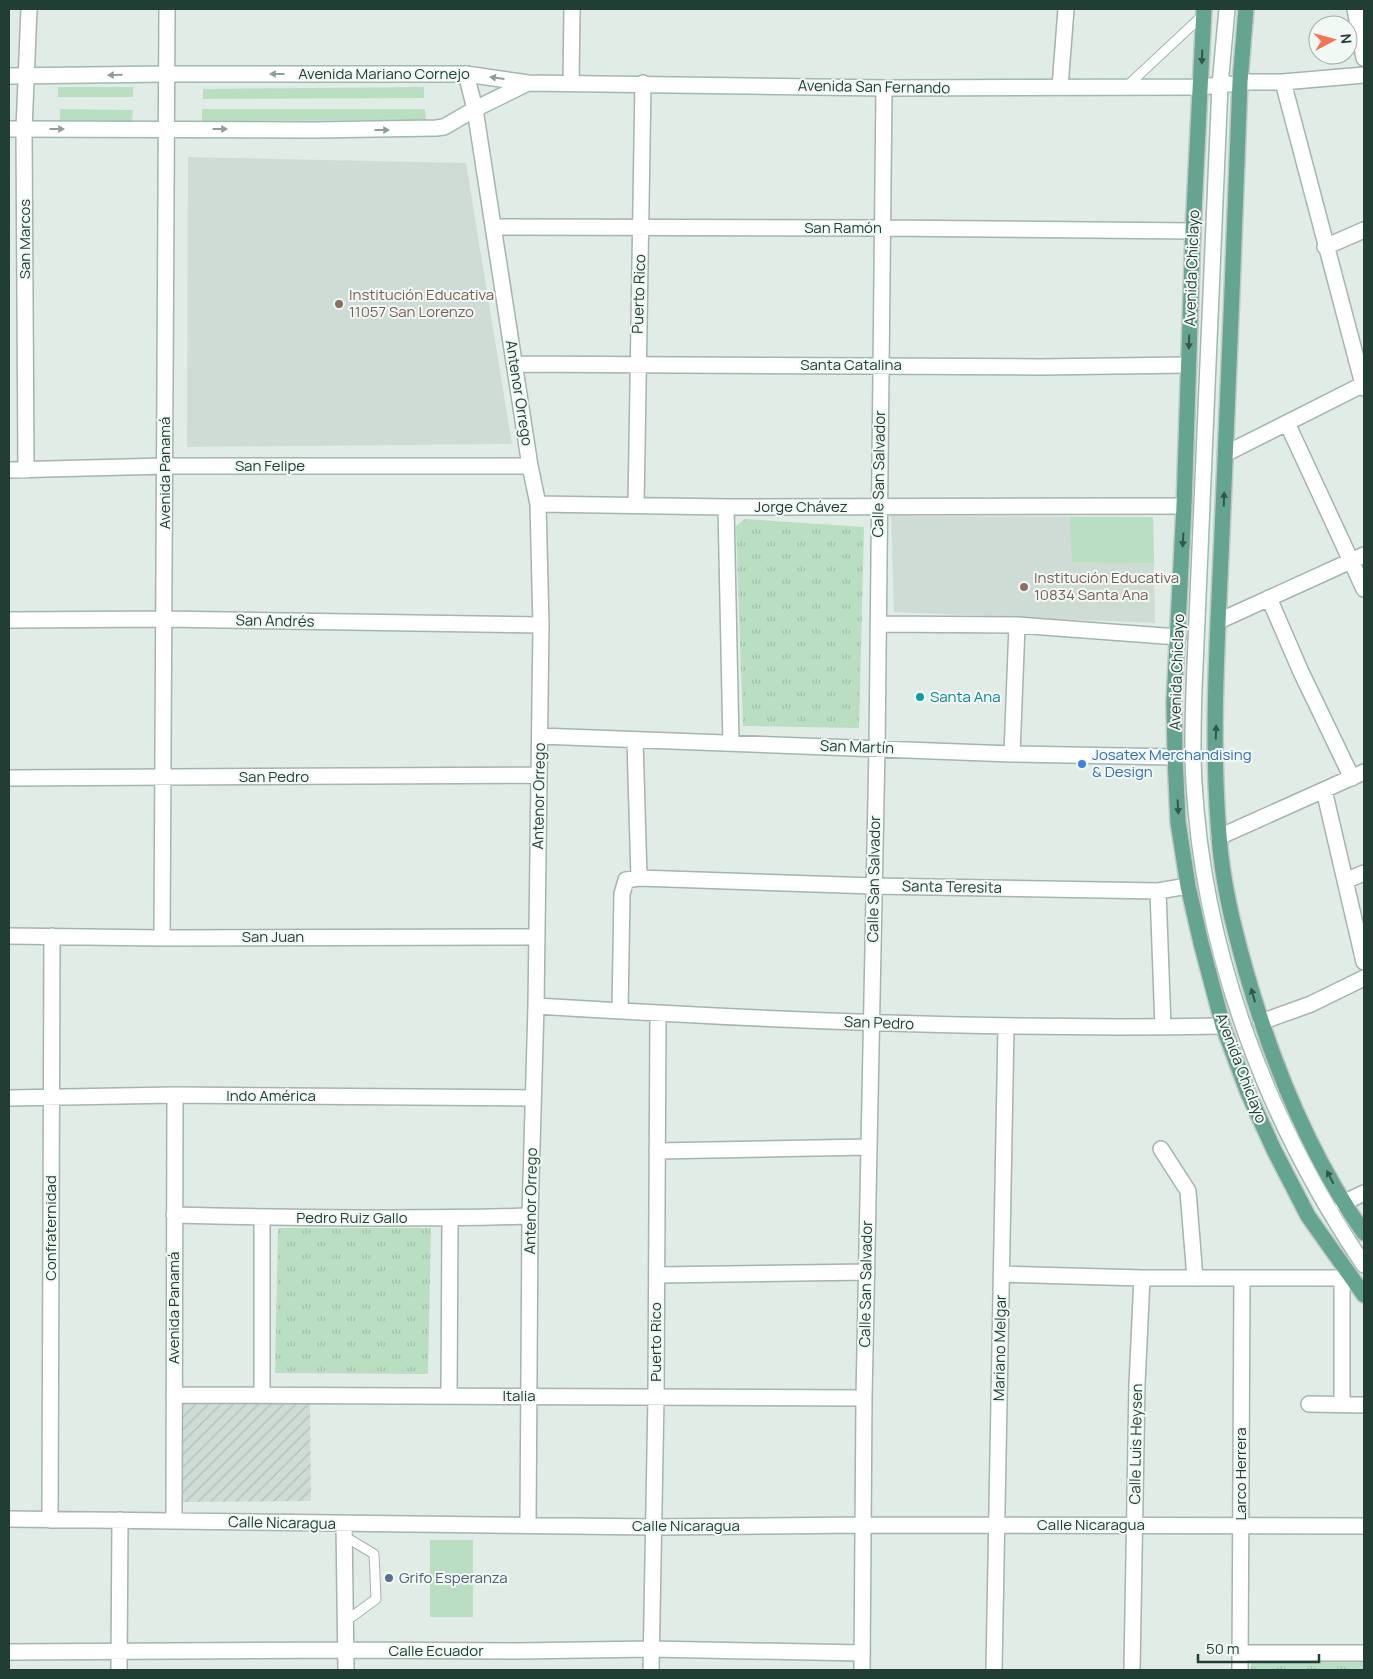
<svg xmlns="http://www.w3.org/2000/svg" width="1373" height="1679" font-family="Manrope,sans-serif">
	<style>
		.built { fill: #cfdcd6 }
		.industrial { fill: url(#industrial-furrows) }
		.grass { fill: #b9dec1 }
		.park { fill: url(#park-tufts) }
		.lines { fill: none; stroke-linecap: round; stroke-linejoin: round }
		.lane-casing { stroke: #a4b4ae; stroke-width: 11 }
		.street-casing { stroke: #a4b4ae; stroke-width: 18 }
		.secondary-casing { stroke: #9fb9ae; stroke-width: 18 }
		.primary-casing { stroke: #c1c9c6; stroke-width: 18 }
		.lane { stroke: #fff; stroke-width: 9 }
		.street { stroke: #fff; stroke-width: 15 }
		.secondary { stroke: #fff; stroke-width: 15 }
		.primary { stroke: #64a490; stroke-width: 15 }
		.oneway { fill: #32584c }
		.oneway2 { fill: #909e9a }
		.education-dot { fill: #8d6e63; stroke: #f2f9f5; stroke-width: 2 }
		.culture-dot { fill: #0f9aa8; stroke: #f2f9f5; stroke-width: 2 }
		.shop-dot { fill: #3f7fe0; stroke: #f2f9f5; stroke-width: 2 }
		.service-dot { fill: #5c6f8a; stroke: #f2f9f5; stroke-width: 2 }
		.labels { text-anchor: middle; stroke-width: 4; stroke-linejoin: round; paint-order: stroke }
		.street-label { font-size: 15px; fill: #213e35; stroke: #f2f9f5 }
		.education-label { font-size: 15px; fill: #785e54; stroke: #f2f9f5; text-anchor: start }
		.culture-label { font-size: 15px; fill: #0d838f; stroke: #f2f9f5; text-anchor: start }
		.shop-label { font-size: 15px; fill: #366cbe; stroke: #f2f9f5; text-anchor: start }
		.service-label { font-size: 15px; fill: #4e5e75; stroke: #f2f9f5; text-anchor: start }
	</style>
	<defs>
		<pattern id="industrial-furrows" width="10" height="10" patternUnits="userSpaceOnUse" patternTransform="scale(1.25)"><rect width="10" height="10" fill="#cfdcd6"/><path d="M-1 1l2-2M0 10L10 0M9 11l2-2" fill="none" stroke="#b1beb8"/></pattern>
		<pattern id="park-tufts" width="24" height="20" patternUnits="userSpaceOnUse" patternTransform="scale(1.25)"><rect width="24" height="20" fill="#b9dec1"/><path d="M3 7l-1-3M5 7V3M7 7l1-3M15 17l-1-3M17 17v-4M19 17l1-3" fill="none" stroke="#9fc0a6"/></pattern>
	</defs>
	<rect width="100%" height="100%" fill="#e1ece7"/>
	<path class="built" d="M188 157 466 163 512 444 187 447Z
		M891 516 1153 517 1155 623 894 612Z"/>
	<path class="industrial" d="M310 1402 311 1501 183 1502V1403Z"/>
	<path class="grass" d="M58 87H133V97H58Z
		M424 87V98L203 99V89Z
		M60 109 133 110 132 121 60 120Z
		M202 109H425L426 120 202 121Z
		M1070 517H1153L1154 563 1072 562Z
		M430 1540H473V1617H430Z"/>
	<path class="park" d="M745 519 864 527 859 728 743 726 736 526Z
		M278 1228H431L428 1374 275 1373Z
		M1364 1661V1670H1251V1662Z"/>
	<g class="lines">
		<defs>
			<path id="lane" d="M1126 87 1203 15
				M344 1536 374 1554 376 1599 346 1621"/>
			<path id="street" d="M1355 9 1364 58
				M466 74 475 109 530 466 538 504 541 625 536 1006 530 1216 528 1525
				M1240 82H1283L1364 75
				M1283 82 1364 388
				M571 83 572 9
				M1060 87 1066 9
				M493 227 882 228 1193 231
				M1325 247 1364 230
				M514 364 1040 367 1189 365
				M1287 423 1364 589
				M1225 454 1364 384
				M9 470 165 466H530
				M26 470 24 129 29 9
				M538 504 726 507 1184 506
				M636 506 643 83
				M726 507 731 743
				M1269 598 1301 672 1352 778
				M9 620 165 619 541 625
				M1219 621 1364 555
				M878 624 1017 625 1178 637
				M540 736 1012 754 1175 757
				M635 740 639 878
				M1012 754 1017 625
				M9 778 539 775
				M1324 790 1364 962
				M1219 837 1364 772
				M1345 881 1364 873
				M1158 891 1163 1027
				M9 936 162 938 537 937
				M162 938 167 9
				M536 1006C764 1020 993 1030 1223 1026
				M620 1011 622 894 626 880 639 878 874 886 1158 891 1188 886
				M1261 1022 1311 1004 1364 978
				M9 1098 175 1095 533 1098
				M1161 1149 1188 1191 1195 1278
				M657 1151 869 1147
				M1343 1203 1364 1193
				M174 1215C293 1218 412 1220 530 1216
				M1002 1274 1142 1278H1351
				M657 1275 867 1272
				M174 1395 864 1398
				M262 1395V1217
				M449 1396 450 1218
				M1309 1404 1364 1405
				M1342 1404V1278
				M9 1519 653 1527 862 1525 1364 1526
				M50 1520 52 936
				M174 1521 175 1095
				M344 1524 346 1670
				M9 1652 347 1650 517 1651 651 1649 862 1653
				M1240 1653H1364
				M119 1670 120 1520
				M651 1670 656 1397 658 1014
				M862 1670 864 1398 877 748 884 88
				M994 1670 1006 1026
				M1132 1670 1137 1384 1142 1278
				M1240 1670 1242 1278"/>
			<path id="secondary" d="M1227 9 1220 85 1194 689C1193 720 1192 752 1194 783 1204 956 1268 1123 1364 1265
				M9 76 167 74H466L528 83 884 88 1201 87 1229 84
				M9 129 314 130 436 128 444 127 475 109 528 83"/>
			<path id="primary" d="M1204 9 1193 231 1184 506 1174 702 1175 757 1178 822 1188 886 1201 943 1223 1026 1248 1093 1274 1150 1308 1216 1364 1295
				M1246 9 1240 82C1235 224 1229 367 1223 509 1219 616 1210 729 1219 835 1222 883 1234 929 1247 975 1273 1065 1310 1156 1364 1233"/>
		</defs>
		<use href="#lane" class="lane-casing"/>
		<use href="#street" class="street-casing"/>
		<use href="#secondary" class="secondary-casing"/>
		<use href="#primary" class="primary-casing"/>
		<use href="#lane" class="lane"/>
		<use href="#street" class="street"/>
		<use href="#secondary" class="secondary"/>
		<use href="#primary" class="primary"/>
	</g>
	<defs><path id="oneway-solid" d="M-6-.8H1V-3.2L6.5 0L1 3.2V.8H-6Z" transform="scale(1.25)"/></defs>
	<g class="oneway">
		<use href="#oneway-solid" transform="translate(1202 57) rotate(92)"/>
		<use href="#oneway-solid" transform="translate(1189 342) rotate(92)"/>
		<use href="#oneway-solid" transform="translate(1224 499) rotate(-88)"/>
		<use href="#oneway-solid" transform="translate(1183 540) rotate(93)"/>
		<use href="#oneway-solid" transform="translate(1216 732) rotate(-88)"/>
		<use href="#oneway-solid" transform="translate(1178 807) rotate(87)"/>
		<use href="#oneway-solid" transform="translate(1253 995) rotate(-106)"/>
		<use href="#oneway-solid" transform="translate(1330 1177) rotate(-117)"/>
	</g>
	<g class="oneway2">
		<use href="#oneway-solid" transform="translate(277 74) rotate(180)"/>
		<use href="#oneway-solid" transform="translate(115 75) rotate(179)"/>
		<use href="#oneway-solid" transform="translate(497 78) rotate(-172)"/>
		<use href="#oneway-solid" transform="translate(57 129)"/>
		<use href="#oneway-solid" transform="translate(220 129)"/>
		<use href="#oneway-solid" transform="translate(382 130)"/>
	</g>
	<g class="education-dot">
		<circle cx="339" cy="304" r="5"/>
		<circle cx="1024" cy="587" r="5"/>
	</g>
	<circle class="culture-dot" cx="920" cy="697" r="5"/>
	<circle class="shop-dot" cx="1082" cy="764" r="5"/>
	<circle class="service-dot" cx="389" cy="1578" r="5"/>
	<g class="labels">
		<g class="street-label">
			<text x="384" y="79">Avenida Mariano Cornejo</text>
			<text transform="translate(874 87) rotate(1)" y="5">Avenida San Fernando</text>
			<text x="843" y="233">San Ramón</text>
			<text transform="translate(25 239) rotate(-90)" y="5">San Marcos</text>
			<text transform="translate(1192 268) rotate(-88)" y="5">Avenida Chiclayo</text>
			<text transform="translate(639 294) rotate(-88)" y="5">Puerto Rico</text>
			<text x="851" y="370">Santa Catalina</text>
			<text transform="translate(519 393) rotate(81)" y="5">Antenor Orrego</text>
			<text x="270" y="471">San Felipe</text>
			<text transform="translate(165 473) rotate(-90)" y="5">Avenida Panamá</text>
			<text transform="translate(879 474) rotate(-89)" y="5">Calle San Salvador</text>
			<text x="801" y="512">Jorge Chávez</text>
			<text transform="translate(275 621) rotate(1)" y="5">San Andrés</text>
			<text transform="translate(1177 672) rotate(-88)" y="5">Avenida Chiclayo</text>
			<text transform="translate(857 747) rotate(2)" y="5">San Martín</text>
			<text x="274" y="782">San Pedro</text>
			<text transform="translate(539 796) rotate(-89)" y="5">Antenor Orrego</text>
			<text transform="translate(874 879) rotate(-89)" y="5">Calle San Salvador</text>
			<text transform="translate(952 887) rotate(1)" y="5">Santa Teresita</text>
			<text x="273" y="942">San Juan</text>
			<text transform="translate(879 1023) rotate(2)" y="5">San Pedro</text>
			<text transform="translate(1241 1068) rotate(69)" y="5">Avenida Chiclayo</text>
			<text x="271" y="1101">Indo América</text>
			<text transform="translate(531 1201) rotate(-89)" y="5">Antenor Orrego</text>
			<text x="352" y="1223">Pedro Ruiz Gallo</text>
			<text transform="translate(51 1228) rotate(-90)" y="5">Confraternidad</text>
			<text transform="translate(866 1284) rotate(-89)" y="5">Calle San Salvador</text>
			<text transform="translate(174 1308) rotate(-90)" y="5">Avenida Panamá</text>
			<text transform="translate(656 1342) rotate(-90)" y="5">Puerto Rico</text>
			<text transform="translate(1000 1348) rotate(-89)" y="5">Mariano Melgar</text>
			<text x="519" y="1401">Italia</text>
			<text transform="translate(1136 1444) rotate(-89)" y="5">Calle Luis Heysen</text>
			<text transform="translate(1241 1474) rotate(-90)" y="5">Larco Herrera</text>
			<text transform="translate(282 1523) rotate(1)" y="5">Calle Nicaragua</text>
			<text x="1091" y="1530">Calle Nicaragua</text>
			<text x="686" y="1531">Calle Nicaragua</text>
			<text x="436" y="1656">Calle Ecuador</text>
		</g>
		<g class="education-label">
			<text x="349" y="300">Institución Educativa<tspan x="349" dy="17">11057 San Lorenzo</tspan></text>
			<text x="1034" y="583">Institución Educativa<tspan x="1034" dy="17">10834 Santa Ana</tspan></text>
		</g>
		<g class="culture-label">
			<text x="930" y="702">Santa Ana</text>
		</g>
		<g class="shop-label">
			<text x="1092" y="760">Josatex Merchandising<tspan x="1092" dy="17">&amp; Design</tspan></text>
		</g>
		<g class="service-label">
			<text x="399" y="1583">Grifo Esperanza</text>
		</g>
	</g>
	<rect width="1373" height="1679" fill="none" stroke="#213e35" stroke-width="20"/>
	<g transform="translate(1333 40) rotate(84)"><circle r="24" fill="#f2f9f5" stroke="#9eaea8"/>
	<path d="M0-4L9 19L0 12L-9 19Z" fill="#f77455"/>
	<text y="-8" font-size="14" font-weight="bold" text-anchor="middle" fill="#213e35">N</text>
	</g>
	<path d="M1198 1654v8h121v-8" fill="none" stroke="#213e35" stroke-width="2.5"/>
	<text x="1206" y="1654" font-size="15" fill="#213e35" stroke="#f2f9f5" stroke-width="4" paint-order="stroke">50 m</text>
</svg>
